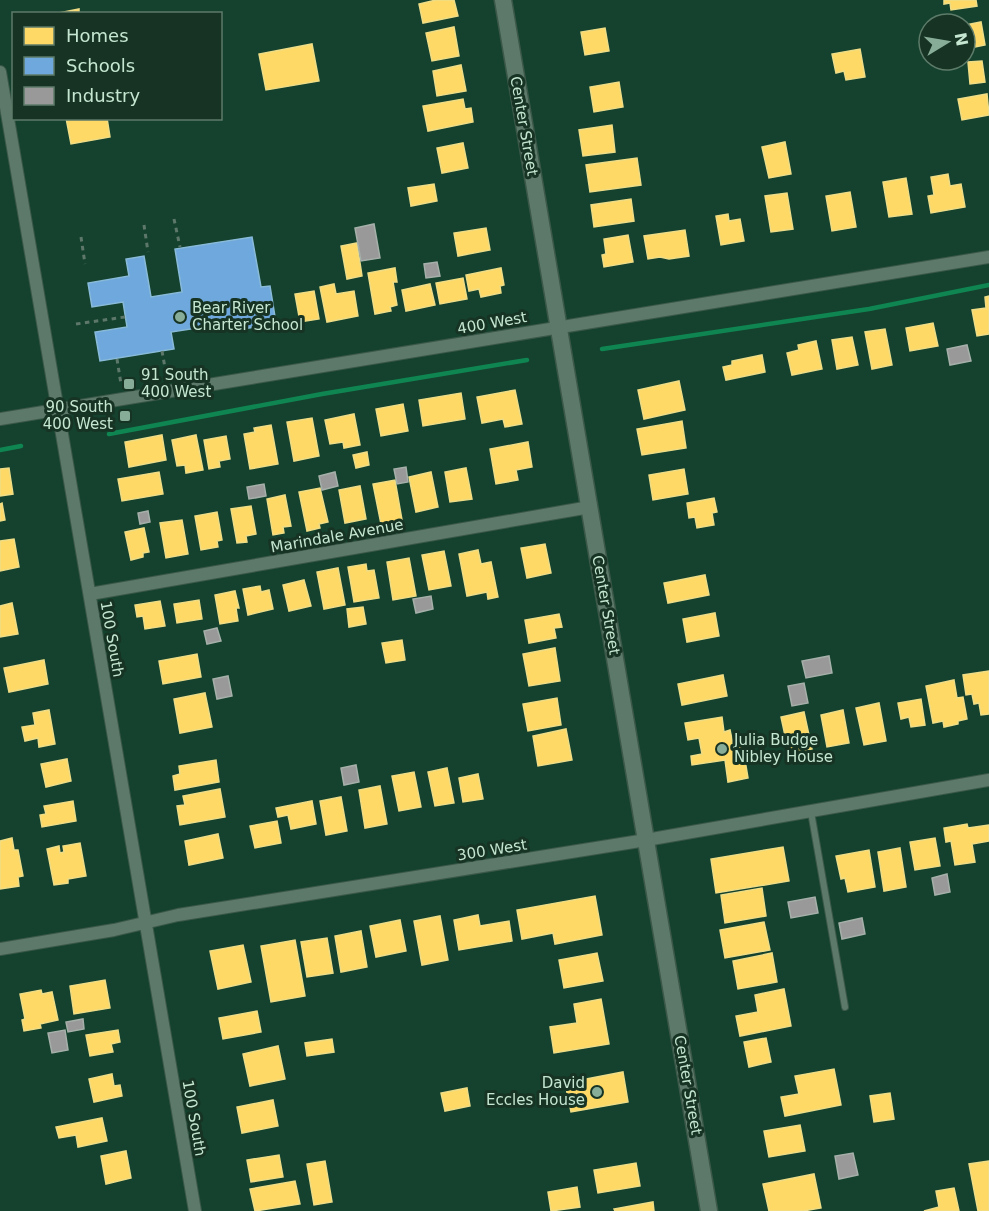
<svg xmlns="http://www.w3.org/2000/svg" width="989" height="1211" font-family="'DejaVu Sans',sans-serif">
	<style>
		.homes { fill: #ffd966; stroke: #eedd86; stroke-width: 1.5 }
		.schools { fill: #6fa8dc; stroke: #89bbd9; stroke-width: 1.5 }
		.industry { fill: #999; stroke: #a6b0aa; stroke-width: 1.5 }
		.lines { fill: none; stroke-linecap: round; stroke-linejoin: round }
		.stream { stroke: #0f8652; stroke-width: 4.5 }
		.service-casing { stroke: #3b5849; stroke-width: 8 }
		.minor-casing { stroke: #3b5849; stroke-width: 14 }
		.tertiary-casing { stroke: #3b5849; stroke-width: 19 }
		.path { stroke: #5d786a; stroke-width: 3; stroke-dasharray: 4.5 4.5; stroke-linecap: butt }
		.service { stroke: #5d796a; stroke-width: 6 }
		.minor { stroke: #5d796a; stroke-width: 12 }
		.tertiary { stroke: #5d796a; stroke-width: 16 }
		.poi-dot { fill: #87ad98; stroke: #173323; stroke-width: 2 }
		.labels { text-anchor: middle; stroke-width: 6; stroke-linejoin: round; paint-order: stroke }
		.street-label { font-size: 15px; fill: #c5e7d1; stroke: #173323 }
		.poi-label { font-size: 15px; fill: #c5e7d1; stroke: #173323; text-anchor: start }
	</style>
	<rect width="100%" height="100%" fill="#15422e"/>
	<path class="homes" d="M436 0H454L458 16 423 23 419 4Z
		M944 0H976L977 6 951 10 950 3 944 4Z
		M79 9V14H54Z
		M981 22 985 45 965 49V25Z
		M454 27 459 56 432 61 426 33Z
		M605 28 609 51 585 55 581 32Z
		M312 44 319 81 266 90 259 54Z
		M860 49 865 77 846 80 844 71 836 73 832 54Z
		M982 61 985 82 970 84 968 62Z
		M461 65 466 91 437 96 433 71Z
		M619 82 623 107 594 112 590 87Z
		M987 94 989 115 962 120 958 99Z
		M463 99 465 109 471 108 473 122 428 131 423 106Z
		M66 118H107L110 137 71 144Z
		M612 125 615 152 583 156 579 130Z
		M785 142 791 174 769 178 762 147Z
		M463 143 468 168 442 173 437 148Z
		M637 158 641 185 590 192 586 165Z
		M948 174 950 186 961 184 965 207 931 213 928 196 934 195 931 177Z
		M906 178 912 214 889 217 883 182Z
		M434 184 437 201 411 206 408 188Z
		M850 192 856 227 832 231 826 196Z
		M787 193 793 229 771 232 765 196Z
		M631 199 634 221 594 227 591 205Z
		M728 214 729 221 740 219 744 241 721 245 716 216Z
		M486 228 490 250 458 256 454 233Z
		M685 230 689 256 669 259 660 257 648 259 644 236Z
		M628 235 633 262 604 267 602 255 606 254 604 239Z
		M357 243 362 276 347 279 341 246Z
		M395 268 397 282H393L397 305 390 307 391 311 375 314 368 273Z
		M501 268 504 285 500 286 501 293 481 297 479 289 469 291 466 275Z
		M463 278 467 299 440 304 436 283Z
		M334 284 336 294 354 291 358 316 327 322 320 287Z
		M430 284 435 305 406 311 402 290Z
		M314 291 319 319 300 322 295 294Z
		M989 296V334L977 336 972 310 986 308 985 297Z
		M933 323 938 346 910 351 906 328Z
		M885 329 892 365 872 369 865 332Z
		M852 337 858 365 837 369 832 340Z
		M816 341 822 369 792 375 787 353 799 350 798 345Z
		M762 355 765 372 726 380 723 367 732 365V361Z
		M679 381 685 410 644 419 638 390Z
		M515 390 522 424 505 427 503 419 482 423 477 397Z
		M461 393 465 419 423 426 419 400Z
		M403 404 408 431 381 436 376 409Z
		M354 414 360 445 344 448 343 442 330 444 325 420Z
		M312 418 319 456 294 461 287 422Z
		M682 421 686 448 642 455 637 429Z
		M271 425 278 464 250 469 244 434 255 432 254 428Z
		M162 435 166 460 129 467 125 442Z
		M196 435 203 470 186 473 185 465 177 466 172 440Z
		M226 436 230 459 219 461 220 467 209 469 204 440Z
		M528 442 532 467 516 470 518 480 496 484 490 449Z
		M367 452 369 465 356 468 353 455Z
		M9 468 13 494 0 496V469Z
		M466 468 472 499 450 502 445 472Z
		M684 469 688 494 653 500 649 475Z
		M159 472 163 494 122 501 118 479Z
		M431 472 438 507 416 512 409 477Z
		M395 480 402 520 381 524 373 484Z
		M360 486 366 519 345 523 339 490Z
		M320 488 328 522 319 524 320 528 307 531 299 492Z
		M285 495 291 526 283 527 284 533 273 535 267 499Z
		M714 498 717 512 712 513 714 525 697 528 695 517 689 518 687 503Z
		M2 503 5 520 0 521V504Z
		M251 506 256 534 246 536 247 542 237 543 231 509Z
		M217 512 222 540 217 541 218 547 201 550 195 516Z
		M182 520 188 554 166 558 160 523Z
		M144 528 149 552 143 553V557L131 560 125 532Z
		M14 539 19 567 0 571V541Z
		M545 544 551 573 527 578 521 548Z
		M478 550 481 564 491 562 498 597 488 599 487 592 467 596 459 554Z
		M444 551 451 586 429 590 422 555Z
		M409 558 416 596 393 600 387 562Z
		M366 564 367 571 374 570 379 598 354 602 348 567Z
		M338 568 345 605 324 609 317 572Z
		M705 575 709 595 668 603 664 583Z
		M304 580 311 606 289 611 283 585Z
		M260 586 261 592 269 590 273 609 248 615 243 589Z
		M235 591 239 608H236L238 621 220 624 215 595Z
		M199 600 202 619 177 623 174 604Z
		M160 601 165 626 145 629 143 616 137 617 135 605Z
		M12 603 18 634 0 637V606Z
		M363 607 366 624 349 627 347 609Z
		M715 613 719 636 687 642 683 619Z
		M559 614 562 627 554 628 556 638 529 643 525 620Z
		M402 640 405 660 386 663 382 643Z
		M555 648 560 681 529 686 523 654Z
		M197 654 201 677 163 684 159 661Z
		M44 660 48 684 9 692 4 668Z
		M989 671V714L981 715 979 703 974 704 972 694 966 695 963 675Z
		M723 675 727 696 682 705 678 684Z
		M954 680 957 698 963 697 967 719 958 721V724L944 727 943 721 933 723 926 686Z
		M205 693 212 727 180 733 174 699Z
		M557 698 561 725 528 731 523 704Z
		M921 699 925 725 911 727 909 717 901 719 898 703Z
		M879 703 886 741 864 745 856 708Z
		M49 710 55 744 39 747 38 738 25 741 22 727 35 725 33 713Z
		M843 710 849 743 827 747 821 715Z
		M804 712 812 749 789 754 781 717Z
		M722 717 724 732 730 730 733 744 742 742 748 778 728 782 725 760 692 765 691 756 702 754 699 738 688 740 685 723Z
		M566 729 572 760 538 766 533 736Z
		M67 759 71 781 46 787 41 764Z
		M216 760 219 782 175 790 173 776 180 774 179 766Z
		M447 768 454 803 435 806 428 772Z
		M414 772 421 807 399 811 392 776Z
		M478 774 483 799 463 802 459 778Z
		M380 786 387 824 365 828 359 790Z
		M220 789 225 817 180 825 177 806 185 805 183 796Z
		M341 797 347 831 326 835 320 801Z
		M73 801 76 821 42 827 40 815 46 814 44 806Z
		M312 801 316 824 291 829 288 815 278 817 276 808Z
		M277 821 281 843 255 848 250 826Z
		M967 824 968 828 989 825V841L972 844 975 862 955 865 951 841 946 842 944 828Z
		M218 834 223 858 189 865 185 841Z
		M12 838 14 850H18L23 876 18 877 19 886 0 889V841Z
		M935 838 940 866 915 870 910 842Z
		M80 843 86 876 68 879V883L54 885 47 849 59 846 60 853 64 852 63 846Z
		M783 847 789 881 716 893 711 859Z
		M900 848 906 887 884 891 878 852Z
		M869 850 875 887 848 892 845 878 841 879 836 856Z
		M762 888 766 916 725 923 721 895Z
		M595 896 602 935 555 944 553 933 522 939 517 910Z
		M478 915 480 926 509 921 512 941 459 950 454 920Z
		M440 916 448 960 422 965 414 921Z
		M400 920 406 951 376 957 370 926Z
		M764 922 770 950 725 958 720 930Z
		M361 931 367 967 341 972 335 936Z
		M327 938 333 973 307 977 301 942Z
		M295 940 305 996 271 1002 261 946Z
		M243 945 251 982 218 989 210 951Z
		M597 953 603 981 564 988 559 960Z
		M772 953 777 982 738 989 733 961Z
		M105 980 110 1008 74 1014 70 986Z
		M784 989 791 1026 740 1036 736 1016 758 1012 755 995Z
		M41 990 42 994 52 992 58 1020 40 1024 41 1028 24 1031 22 1020 25 1019 20 994Z
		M601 999 609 1044 554 1053 550 1027 577 1023 574 1004Z
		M257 1011 261 1032 223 1039 219 1018Z
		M118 1030 120 1042 111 1044 113 1052 90 1056 86 1035Z
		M766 1038 771 1062 749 1067 744 1042Z
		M332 1039 334 1052 307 1056 305 1043Z
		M278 1046 285 1079 250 1086 243 1054Z
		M834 1069 841 1105 785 1116 781 1097 799 1094 795 1076Z
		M623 1072 628 1102 571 1112 565 1083Z
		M112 1074 114 1086 120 1085 122 1096 94 1102 89 1079Z
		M467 1088 470 1106 445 1111 441 1093Z
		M890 1093 894 1119 874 1122 870 1096Z
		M273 1100 278 1126 242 1133 237 1107Z
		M102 1118 107 1141 78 1147 76 1135 59 1138 56 1127Z
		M800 1125 805 1151 769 1157 764 1131Z
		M126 1151 131 1178 106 1184 101 1156Z
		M279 1155 283 1177 251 1182 247 1160Z
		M325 1161 332 1202 314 1205 307 1164Z
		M989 1161V1211H978L969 1164Z
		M636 1163 640 1186 598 1193 594 1170Z
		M814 1174 821 1208 803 1211H769L763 1184Z
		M295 1181 300 1204 255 1211 250 1189Z
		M577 1187 580 1207 551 1211 548 1192Z
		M954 1188 959 1211H924L939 1207 936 1191Z
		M653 1202 654 1211H615L614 1209Z"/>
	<path class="schools" d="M252 237 261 287 270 286 276 323 243 329 242 321 171 332 174 349 100 361 95 332 127 327 123 302 92 307 88 283 129 276 126 259 144 256 151 297 182 292 175 249Z"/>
	<path class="industry" d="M374 224 380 258 361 261 355 228Z
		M437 262 440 276 426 278 424 264Z
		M967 345 971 361 950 365 947 349Z
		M406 467 408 482 397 484 394 469Z
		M335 472 338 486 322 490 319 476Z
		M264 484 266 496 249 499 247 487Z
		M148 511 150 522 140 524 138 513Z
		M431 596 433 609 416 613 413 599Z
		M217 628 221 641 207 644 204 631Z
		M829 656 832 673 806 678 802 661Z
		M228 676 232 696 217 699 213 679Z
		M804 683 808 703 792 706 788 686Z
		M356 765 359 782 344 785 341 768Z
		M947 874 950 892 935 895 932 878Z
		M815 897 818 913 791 918 788 902Z
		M862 918 865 934 842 939 839 923Z
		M83 1019 84 1029 68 1032 66 1022Z
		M65 1030 68 1050 52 1053 48 1033Z
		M853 1153 858 1175 839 1179 835 1156Z"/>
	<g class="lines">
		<path class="stream" d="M602 349 869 309 989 285
			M109 434 322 394 527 360
			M0 450 21 446"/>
		<defs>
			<path id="service" d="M811 812 845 1007"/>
			<path id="minor" d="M0 72 195 1211
				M0 419 989 257
				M90 594 590 507
				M0 949 114 930 178 915 646 840 989 780"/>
			<path id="tertiary" d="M503 0 709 1211"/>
		</defs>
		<use href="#service" class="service-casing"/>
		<use href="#minor" class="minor-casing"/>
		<use href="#tertiary" class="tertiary-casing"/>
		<path class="path" d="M174 219 180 247
			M144 225 148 252
			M81 237 85 264
			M76 324 125 317
			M162 351 167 379
			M117 359 121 384"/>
		<use href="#service" class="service"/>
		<use href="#minor" class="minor"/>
		<use href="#tertiary" class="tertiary"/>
	</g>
	<g class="poi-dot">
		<circle cx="180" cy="317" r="6"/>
		<rect x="123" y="378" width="12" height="12" rx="3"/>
		<rect x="119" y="410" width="12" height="12" rx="3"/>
		<circle cx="722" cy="749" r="6"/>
		<circle cx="597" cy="1092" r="6"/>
	</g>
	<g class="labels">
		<g class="street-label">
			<text transform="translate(524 126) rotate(80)" y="5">Center Street</text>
			<text transform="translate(492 323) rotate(-10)" y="5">400 West</text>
			<text transform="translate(337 536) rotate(-10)" y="5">Marindale Avenue</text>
			<text transform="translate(606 605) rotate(80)" y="5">Center Street</text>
			<text transform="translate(112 639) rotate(80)" y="5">100 South</text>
			<text transform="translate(492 850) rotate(-9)" y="5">300 West</text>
			<text transform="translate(688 1085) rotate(80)" y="5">Center Street</text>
			<text transform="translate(194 1118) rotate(80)" y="5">100 South</text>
		</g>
		<g class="poi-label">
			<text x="192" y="313">Bear River<tspan x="192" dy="17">Charter School</tspan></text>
			<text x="141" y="380">91 South<tspan x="141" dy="17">400 West</tspan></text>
			<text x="113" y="412" text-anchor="end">90 South<tspan x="113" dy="17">400 West</tspan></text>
			<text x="734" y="745">Julia Budge<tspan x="734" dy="17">Nibley House</tspan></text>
			<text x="585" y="1088" text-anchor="end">David<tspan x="585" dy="17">Eccles House</tspan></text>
		</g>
	</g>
	<rect x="12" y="12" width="210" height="108" fill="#173323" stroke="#5d7b69" stroke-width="1.5"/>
	<rect x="24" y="27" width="30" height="18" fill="#ffd966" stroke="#5d7b69" stroke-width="1.5"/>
	<text x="66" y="42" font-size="18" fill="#c5e7d1">Homes</text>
	<rect x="24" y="57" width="30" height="18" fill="#6fa8dc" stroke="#5d7b69" stroke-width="1.5"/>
	<text x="66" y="72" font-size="18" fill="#c5e7d1">Schools</text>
	<rect x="24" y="87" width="30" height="18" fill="#999999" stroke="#5d7b69" stroke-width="1.5"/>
	<text x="66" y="102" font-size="18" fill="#c5e7d1">Industry</text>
	<g transform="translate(947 42) rotate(79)"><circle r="28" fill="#173323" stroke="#5d7b69" stroke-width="1.5"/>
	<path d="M0-4.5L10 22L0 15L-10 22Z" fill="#87ad98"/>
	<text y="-9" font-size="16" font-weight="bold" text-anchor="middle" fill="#c5e7d1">N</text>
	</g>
</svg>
